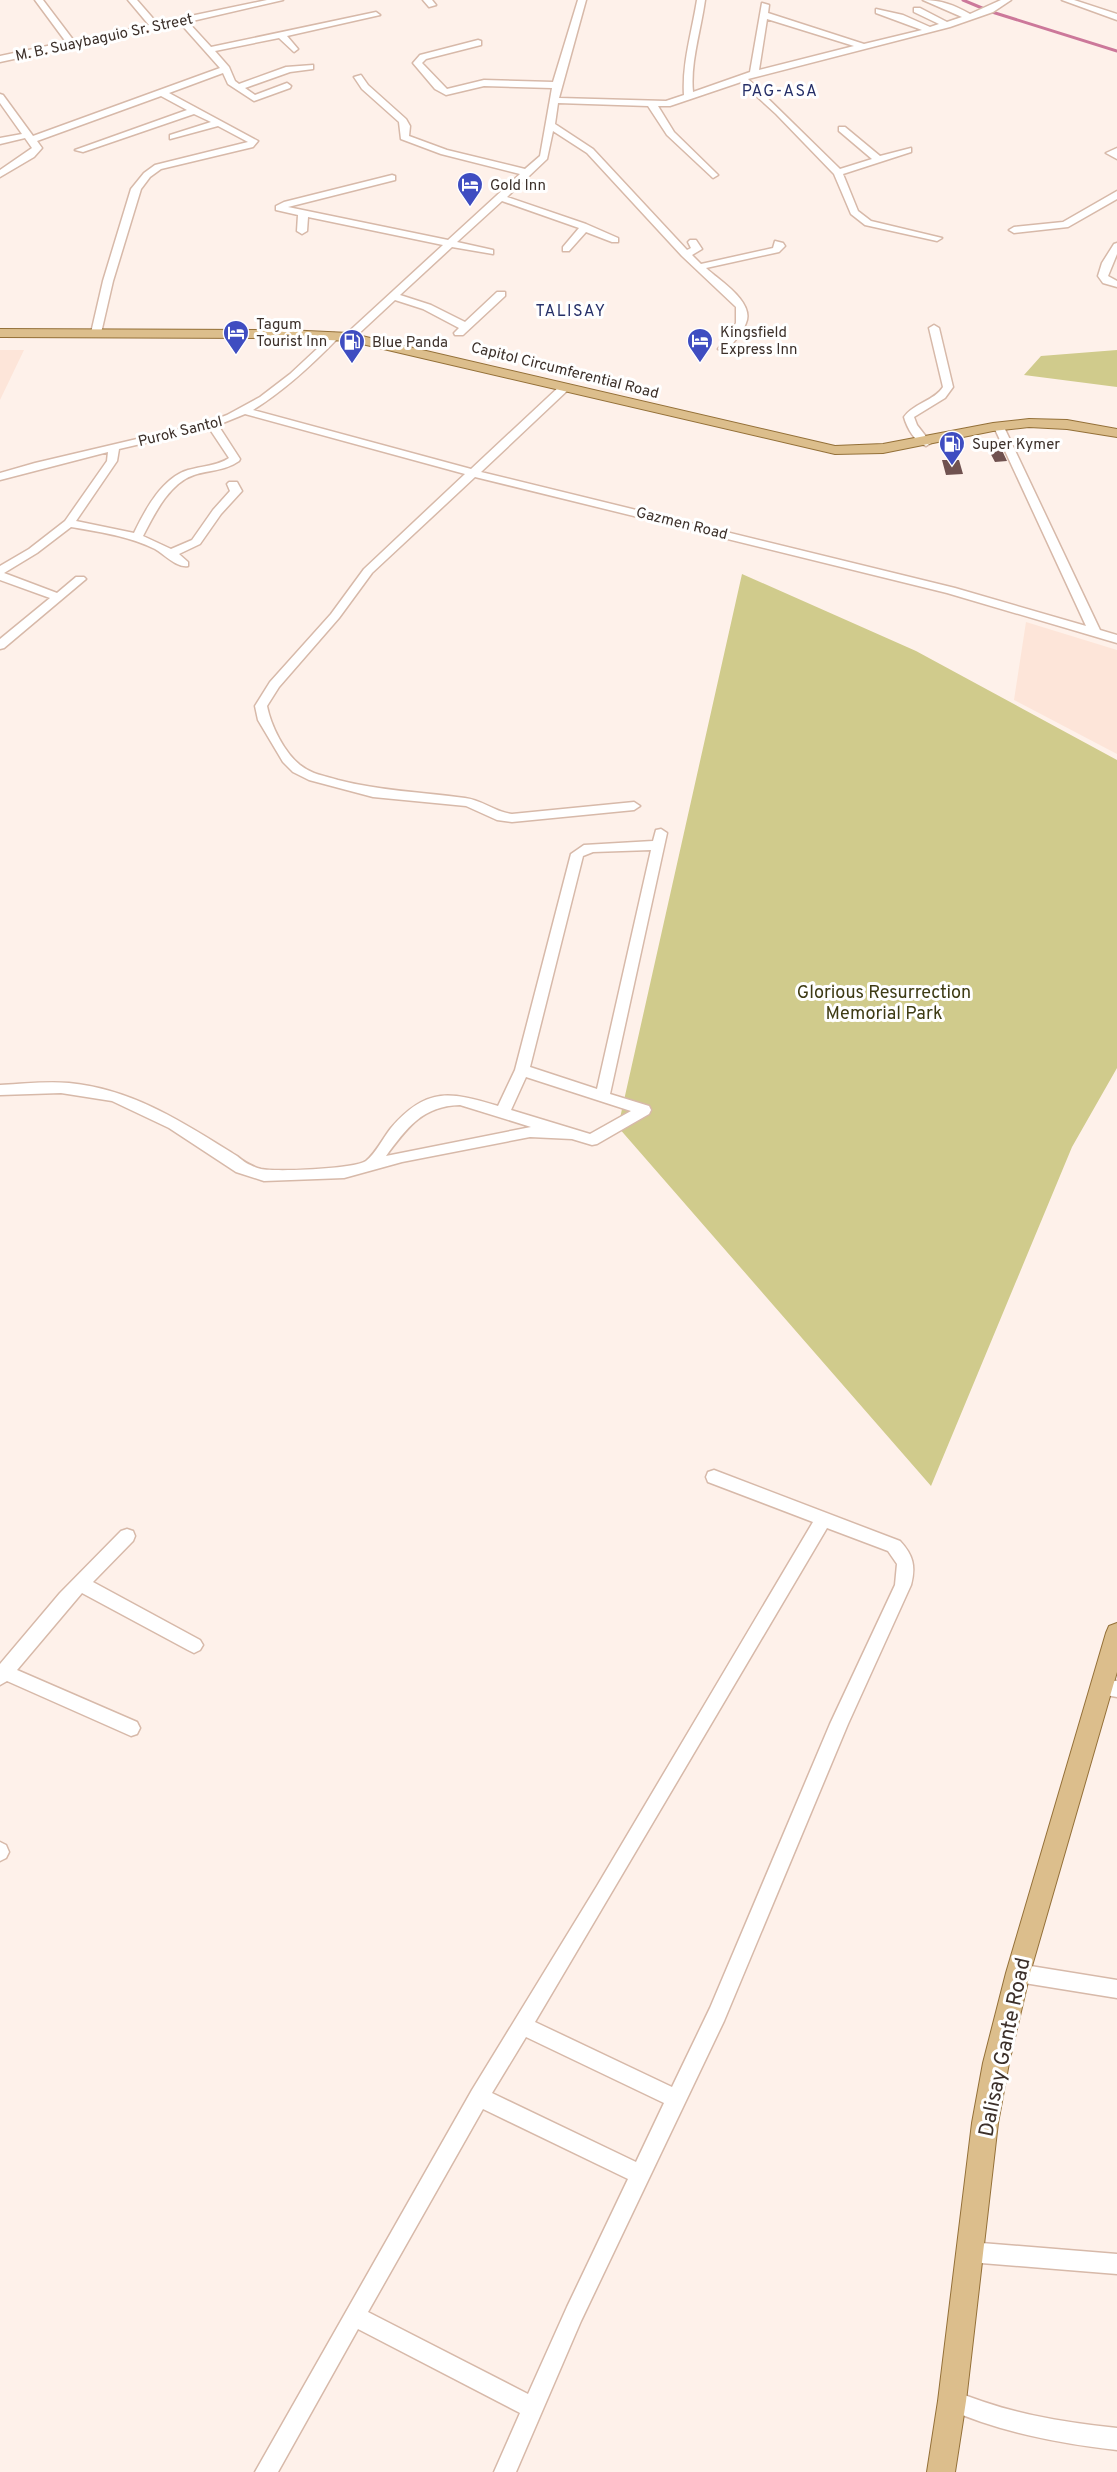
<svg xmlns="http://www.w3.org/2000/svg" width="1117" height="2472" font-family="Overpass,sans-serif">
	<style>
		.built { fill: #fde5d9 }
		.green { fill: #d0cb8c }
		.lines { fill: none; stroke-linecap: round; stroke-linejoin: round }
		.stream { stroke: #cc789a; stroke-width: 3 }
		.building { fill: #705250 }
		.minor-casing { stroke: #d7b9a9; stroke-width: 3 }
		.major-casing { stroke: #947038; stroke-width: 2 }
		.minor { fill: #fff; fill-rule: evenodd }
		.major { fill: #dcbe8c; fill-rule: evenodd }
		.labels { text-anchor: middle; stroke-width: 6; stroke-linejoin: round; paint-order: stroke }
		.far-street-label { font-size: 15px; fill: #3c302a; stroke: #fff }
		.far-poi-label { font-size: 15px; fill: #3c302a; stroke: #fff; text-anchor: start }
		.far-neighbourhood-label { font-size: 16px; letter-spacing: 1.5px; fill: #252f68; stroke: #fff }
		.park-label { font-size: 18px; fill: #3e3b14; stroke: #fff }
		.near-street-label { font-size: 21px; fill: #3c302a; stroke: #fff }
	</style>
	<rect width="100%" height="100%" fill="#fef1ea"/>
	<path class="built" d="M0 350H24L0 400Z
		M1026 622 1117 650V754L1014 700Z"/>
	<path class="green" d="M1117 350V387L1024 375 1041 356Z
		M742 574 916 651 1117 760V1068L1072 1147 931 1486 618 1127Z"/>
	<g class="lines">
		<path class="stream" d="M963 0 982 8
			M992 12 1117 51"/>
	</g>
	<path class="building" d="M1000 446 1007 461 995 462 987 447Z
		M942 460H959L963 474 946 475Z"/>
	<g class="lines">
		<defs>
			<path id="minor" d="M35 0H43L74 41 149 25 128 0H137L157 23 267 0H283L188 22 211 47 376 12 380 15 287 36 298 49 294 52 279 38 215 51 229 67 235 81 239 84 286 67 313 65V69L290 72 245 88 255 95 287 83 291 86 290 88 254 101 228 84 223 73 169 93 258 141 253 147 161 169 150 177 141 189 113 281 101 333 96 336 91 333 103 281 131 189 144 173 155 165 248 142 218 126 170 139V135L211 122 194 114 83 152 75 150 187 110 161 96 37 141 42 148 34 157 0 177V170L32 148 25 138 0 144V138L22 134 0 103V94L3 95 33 136 220 68 180 23 0 62V56L66 42Z
				M423 0H432L436 5 429 7Z
				M578 0H586L559 98 666 101 684 95C682 63 692 32 697 0H705C701 30 690 63 693 92L750 72 762 3 769 5 768 13 864 44 922 30 876 13V9L903 15 930 27 939 24 914 12V8H920L947 22 962 17 923 0C941 0 954 5 970 14L1001 0H1011L993 12 950 27 748 79 840 169 872 159 839 131V127H845L880 156 911 148V152L843 174 858 211 871 221 942 238 937 241 865 225 851 214 834 174 776 114 741 82 670 106H658L674 132 716 173 718 175 713 178 667 135 648 106 558 103 555 124 593 149 687 250 691 248 688 242 690 240H696L702 249 692 255 701 264 773 248 775 241 783 243 785 246 779 252 706 268C720 281 755 302 746 323 742 334 733 342 727 351L718 349 736 323V307L682 256 587 153 553 131 547 159 507 197 586 224 618 238V242H612L586 232 569 251H563V247L579 228 502 201 457 242 493 250V254L452 247 400 295 431 305 465 322 497 292H505V296L463 335H455L454 333 459 328 423 309 395 300 353 339H345V335L443 245 308 217 307 231 302 234 297 231 298 215 276 210V206L284 202 392 175 395 176V180L288 207 448 240 520 174 441 154 401 139 399 122 362 89 354 77 361 75 368 85 406 119 410 126 409 136 447 150 525 169 540 156 552 88 484 86 446 95 435 89 413 63 420 55 478 40 481 41V45L426 59 422 63 447 89 484 80 553 82ZM767 19 854 46 759 70Z
				M1062 0H1074L1117 14V20Z
				M1117 148V159L1106 153Z
				M1117 191V199L1068 227 1014 233 1009 230 1014 227 1063 222Z
				M1117 243V254L1108 276 1117 281V287L1103 283 1098 276 1102 263 1114 244Z
				M934 325 939 328 953 387 945 398 914 417 917 425 931 443 926 446C915 442 907 428 904 417 914 403 934 401 943 387L929 328Z
				M334 333 339 336 338 338C312 365 285 390 253 410L471 469 561 385H569V389L481 472 955 588 1086 626 994 427 999 424 1003 425 1100 630 1117 635V643L947 593 475 477 372 573 339 618 279 687 267 706C271 726 284 752 300 765 311 774 325 776 338 780 381 791 421 792 465 798 482 800 495 812 512 814L634 802 640 806 634 810 512 822 497 820 466 806 373 797 309 780 293 772 283 762 258 720 255 706 270 682 331 614 364 569 465 474 245 414 218 425 240 459 239 461C225 471 209 470 194 475 169 483 154 515 143 536L171 549 192 540 213 510 230 491 227 484 229 482H237L242 491 221 514 200 544 179 554 188 562V566C177 568 165 555 155 549 129 536 100 532 71 527L37 553 4 573 57 593 76 577H84L86 579 4 648 0 649V639L50 598 0 580V566L29 549 65 521 107 461 108 452 0 480V473L35 463 209 422 227 415 260 397 290 374ZM209 428 229 458C217 466 202 466 188 470 162 478 145 510 134 533L76 521 117 461 119 449Z
				M661 829 667 833 610 1094 649 1106 651 1110 649 1114 597 1144 592 1145 572 1139 530 1137 402 1162 344 1178 264 1181 236 1172 169 1128 112 1101 61 1093 0 1095V1085C23 1084 46 1081 69 1083 133 1089 184 1123 237 1156 245 1163 251 1166 261 1169 275 1172 355 1169 366 1161 376 1153 383 1138 391 1128 427 1086 451 1092 498 1106L515 1070 571 854 584 845 653 841 656 830ZM651 850 597 1089 530 1067 583 856 593 852ZM526 1077 631 1111 590 1134 511 1110ZM460 1105 531 1127 386 1156C407 1128 422 1106 460 1105Z
				M714 1470 900 1541C913 1555 916 1566 911 1585L848 1724 724 2021 581 2321 516 2472H494L520 2413 358 2329 278 2472H255L472 2090 597 1886 813 1522 708 1482 706 1477 708 1472ZM827 1528 888 1551 897 1564 895 1585 830 1724 710 2008 672 2087 535 2022ZM526 2037 664 2103 636 2162 492 2093ZM483 2109 628 2179 567 2307 528 2394 368 2312Z
				M127 1529 133 1531 135 1536 133 1541 93 1582 200 1640 203 1645 200 1650 194 1653 188 1650 82 1593 17 1670 137 1722 140 1728 137 1734 131 1736 7 1681 0 1685V1664L60 1593 121 1531Z
				M1101 1680 1117 1681V1697L1095 1693 1092 1688 1095 1683Z
				M0 1842 6 1845 9 1852 6 1858 0 1861Z
				M1018 1964 1117 1980V1998L1018 1982 1011 1979 1009 1973 1011 1967Z
				M969 2242 1117 2254V2274L969 2262 962 2259 959 2252 962 2245Z
				M952 2390C1006 2413 1060 2422 1117 2428V2450C1056 2443 1001 2432 945 2408L941 2401 945 2394Z"/>
			<path id="major" d="M0 329 286 330 349 333 835 446 883 444 993 423 1029 419 1067 420 1117 429V437L1067 429 1029 427 993 431 883 453 835 454 349 341 286 338 0 337Z
				M1117 1623V1672L1030 1973 1009 2063 998 2123 966 2401 955 2472H927L938 2401 972 2123 983 2063 1006 1973 1106 1633 1109 1626Z"/>
		</defs>
		<use href="#minor" class="minor-casing"/>
		<use href="#major" class="major-casing"/>
		<use href="#minor" class="minor"/>
		<use href="#major" class="major"/>
	</g>
	<defs>
		<symbol id="hotel-pin" viewBox="-11 -11 22 30"><path d="M0 17L-7.5 6A9.5 9.5 0 1 1 7.5 6Z" fill="#3f4dc1" stroke="#fff"/><path d="M-6-4.5h1.5V1H6V5H4.5V3h-9V5H-6ZM-4 0a1.8 1.8 0 1 1 3.6 0ZM.5 0V-2.5h3Q6-2.5 6 0Z" fill="#fff"/></symbol>
		<symbol id="fuel-pin" viewBox="-11 -11 22 30"><path d="M0 17L-7.5 6A9.5 9.5 0 1 1 7.5 6Z" fill="#3f4dc1" stroke="#fff"/><path d="M-5.5-6h7V0h2V4h1.3V-2.5L3-4.5l.8-.8L6-3V5H2.5V1h-1V6h-7ZM-4.2-4.7v3.2H.2V-4.7Z" fill="#fff"/></symbol>
	</defs>
	<g fill-rule="evenodd">
		<use href="#hotel-pin" x="455" y="170" width="30" height="40"/>
		<use href="#hotel-pin" x="221" y="318" width="30" height="40"/>
		<use href="#hotel-pin" x="685" y="326" width="30" height="40"/>
		<use href="#fuel-pin" x="337" y="327" width="30" height="40"/>
		<use href="#fuel-pin" x="937" y="429" width="30" height="40"/>
	</g>
	<g class="labels">
		<g class="far-street-label">
			<text transform="translate(104 37) rotate(-12)" y="5">M. B. Suaybaguio Sr. Street</text>
			<text transform="translate(565 370) rotate(14)" y="5">Capitol Circumferential Road</text>
			<text transform="translate(180 431) rotate(-14)" y="5">Purok Santol</text>
			<text transform="translate(682 523) rotate(14)" y="5">Gazmen Road</text>
		</g>
		<g class="far-poi-label">
			<text x="490" y="190">Gold Inn</text>
			<text x="256" y="329">Tagum<tspan x="256" dy="17">Tourist Inn</tspan></text>
			<text x="720" y="337">Kingsfield<tspan x="720" dy="17">Express Inn</tspan></text>
			<text x="372" y="347">Blue Panda</text>
			<text x="972" y="449">Super Kymer</text>
		</g>
		<g class="far-neighbourhood-label">
			<text x="780" y="96">PAG-ASA</text>
			<text x="571" y="316">TALISAY</text>
		</g>
		<g class="park-label">
			<text x="884" y="998">Glorious Resurrection<tspan x="884" dy="21">Memorial Park</tspan></text>
		</g>
		<g class="near-street-label">
			<text transform="translate(1004 2047) rotate(-78)" y="7">Dalisay Gante Road</text>
		</g>
	</g>
</svg>
